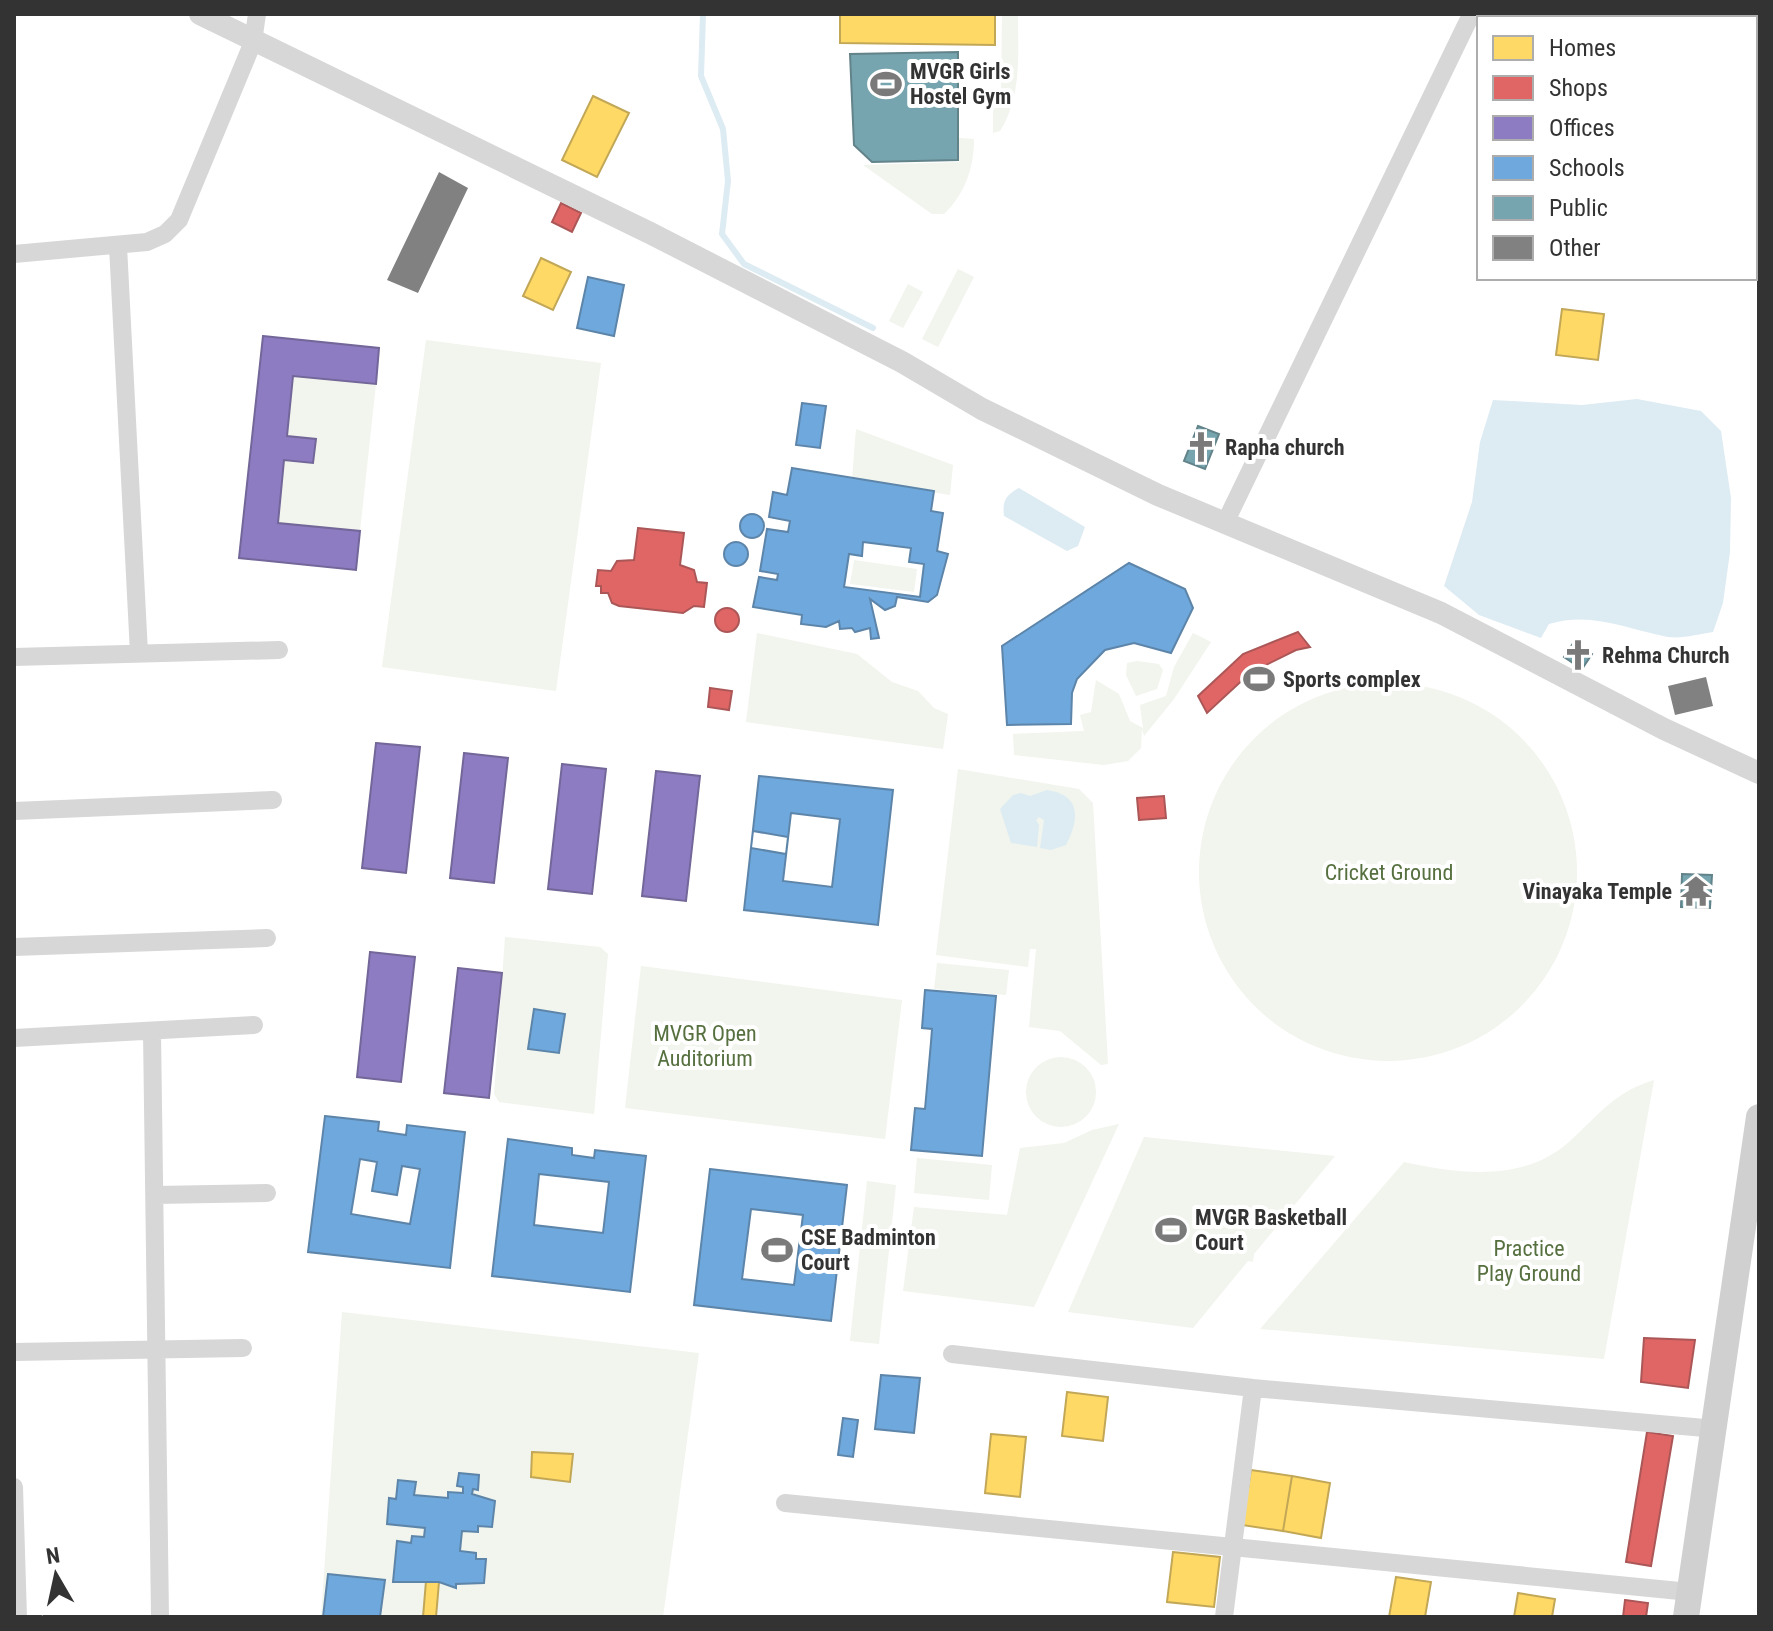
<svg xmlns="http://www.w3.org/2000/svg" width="1773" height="1631" font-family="'Roboto Condensed',sans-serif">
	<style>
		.green { fill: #f1f5ed }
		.water { fill: #ddebf3 }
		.homes { fill: #ffd966; stroke: #c2a757; stroke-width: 2 }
		.shops { fill: #e06666; stroke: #ac5757; stroke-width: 2 }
		.offices { fill: #8e7cc3; stroke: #736698; stroke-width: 2 }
		.schools { fill: #6fa8dc; stroke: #5d85a9; stroke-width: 2; fill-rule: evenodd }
		.public { fill: #76a5af; stroke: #62838a; stroke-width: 2 }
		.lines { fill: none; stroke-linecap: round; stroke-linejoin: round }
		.stream { stroke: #ddebf3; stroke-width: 6 }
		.building { fill: #818181 }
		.minor { stroke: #d7d7d7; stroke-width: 18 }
		.tertiary { stroke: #d7d7d7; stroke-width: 22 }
		.secondary { stroke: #d0d0d0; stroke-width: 26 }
		.labels { text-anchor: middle; stroke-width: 8; stroke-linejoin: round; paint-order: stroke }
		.poi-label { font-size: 22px; font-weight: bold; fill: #333; stroke: #fff; text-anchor: start }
		.park-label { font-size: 22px; fill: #56703f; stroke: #fff }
	</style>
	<rect width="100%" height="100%" fill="#fff"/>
	<path class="green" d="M1002 14H1018C1018 54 1022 96 1000 131L993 133V97L1001 96Z
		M959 138 974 139C974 167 965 194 944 214H932L863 165 959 162Z
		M958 269 974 277 938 347 922 339Z
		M908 284 923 292 903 328 889 321Z
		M426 340 601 363 556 691 382 667Z
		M293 376 376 384 360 531 278 523 284 460 313 462 315 439 287 436Z
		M856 429 953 465 950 495 852 479Z
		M854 560 917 569 914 592 850 584Z
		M757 633 857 654 892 682 918 691 934 708 948 714 943 749 746 722Z
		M1193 633 1211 642 1174 699 1144 736 1142 729 1141 748 1128 761 1104 765 1014 755 1013 734 1084 731 1080 715 1091 712 1096 680 1119 694 1130 721 1143 728 1140 705 1166 696 1174 667Z
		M1137 661 1159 664 1163 670 1157 689 1136 696 1126 675 1127 663Z
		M1199 872a189 189 0 1 1 378 0a189 189 0 1 1-378 0Z
		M958 769 1079 789 1093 803 1108 1064 1101 1065 1060 1031 1029 1027 1036 949H1030L1028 967 936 955Z
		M505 937 600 947 608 954 594 1114 499 1102 494 1094Z
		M937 963 1009 970 1006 995 934 989Z
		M641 966 902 1000 885 1139 625 1108Z
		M1026 1092a35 35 0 1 1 70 0a35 35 0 1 1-70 0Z
		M1654 1080 1604 1359 1260 1329 1404 1162C1459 1174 1524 1183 1570 1141 1601 1113 1613 1093 1654 1080Z
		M1119 1124 1034 1307 903 1291 914 1207 1007 1215 1020 1148 1064 1143 1092 1130Z
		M1144 1137 1335 1156 1254 1254 1253 1262 1248 1261 1193 1328 1068 1312Z
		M917 1158 992 1165 989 1200 914 1193Z
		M867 1181 896 1185 879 1344 850 1341Z
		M342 1312 699 1353 663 1617H321Z"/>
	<path class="water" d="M1637 399 1701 411 1721 431 1731 498 1730 552 1723 603 1713 632C1699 634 1682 639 1668 637 1627 629 1591 611 1549 624L1541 638 1479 615 1444 586 1472 502 1480 442 1493 400 1582 405Z
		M1019 488 1085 527 1078 546 1067 551 1004 516C1002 501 1006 495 1019 488Z
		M1047 790C1082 795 1079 820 1066 845L1051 850 1040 848 1044 820 1039 817 1036 820 1039 825 1037 847 1011 843 1000 809 1013 795 1021 793 1030 796Z"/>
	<path class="homes" d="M840 14H995V45L840 43Z
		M593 96 629 113 597 177 562 160Z
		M541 258 571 272 553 310 523 296Z
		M1562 309 1604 314 1598 360 1556 355Z
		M1067 1392 1108 1397 1103 1441 1062 1436Z
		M991 1434 1026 1437 1020 1497 985 1493Z
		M532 1452 573 1454 570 1482 531 1477Z
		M1251 1470 1292 1476 1283 1531 1242 1525Z
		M1292 1476 1330 1483 1321 1538 1283 1531Z
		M1173 1552 1220 1557 1214 1607 1167 1602Z
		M1396 1577 1431 1582 1425 1617H1389Z
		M426 1581 439 1582 436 1617H423Z
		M1518 1593 1555 1599 1552 1617H1514Z"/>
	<path class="shops" d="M561 203 581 213 572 232 552 222Z
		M638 528 684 533 680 565 694 570 697 582 707 583 704 607 694 606 683 613 619 606 612 603 608 593H601V586H596L598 570 611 571 617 561 634 560Z
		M715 620a12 12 0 1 1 24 0a12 12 0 1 1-24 0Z
		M1298 632 1310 647 1296 650 1250 673 1207 713 1198 696 1226 670 1243 654Z
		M710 688 732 691 729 710 708 707Z
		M1164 796 1166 818 1139 820 1137 798Z
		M1644 1338 1695 1340 1688 1388 1641 1382Z
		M1647 1432 1673 1436 1651 1566 1626 1562Z
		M1625 1600 1648 1603 1646 1617H1623Z"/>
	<path class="offices" d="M263 336 379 348 376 384 293 376 287 436 316 439 313 463 284 460 278 523 360 531 356 570 239 558Z
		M376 743 420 747 406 873 362 868Z
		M464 753 508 758 494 883 450 878Z
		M562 764 606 769 592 894 548 889Z
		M656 771 700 776 686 901 642 896Z
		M370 952 415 957 401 1082 357 1077Z
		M458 968 502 973 489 1098 444 1093Z"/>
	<path class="schools" d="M588 277 624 285 614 336 577 328Z
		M802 403 826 406 820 448 796 445Z
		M792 468 934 491 931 511 943 513 937 551 948 554 937 595 928 602 897 597 895 606 885 610 870 599 879 638 871 639 870 628 855 632 852 628 840 629 839 621 826 627 801 624 802 615 753 607 759 577 777 580 778 574 760 571 767 529 788 532 790 521 769 517 773 492 787 495ZM863 542 911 548 909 562 924 564 920 597 844 587 849 554 862 556Z
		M740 526a12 12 0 1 1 24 0a12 12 0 1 1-24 0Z
		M724 554a12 12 0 1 1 24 0a12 12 0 1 1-24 0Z
		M1129 563 1185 589 1193 608 1171 653 1134 643 1105 650 1077 679 1072 693 1071 724 1007 725 1002 646Z
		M759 776 893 790 878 925 744 910ZM791 813 840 819 832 887 783 881Z
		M753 831 788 837 786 854 751 848Z
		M925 990 996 996 982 1156 911 1150 915 1108 925 1109 931 1042 932 1029 922 1028Z
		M534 1009 565 1014 559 1053 528 1049Z
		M325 1116 379 1122 378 1131 406 1135 407 1125 465 1132 450 1268 308 1252ZM360 1159 377 1162 372 1191 397 1195 402 1166 420 1169 410 1224 351 1214Z
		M508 1139 572 1148V1155L594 1158 595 1150 646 1156 630 1292 492 1276ZM539 1174 609 1182 603 1233 534 1225Z
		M710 1169 847 1185 831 1321 694 1305ZM751 1209 803 1215 794 1285 742 1279Z
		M881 1375 920 1378 914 1433 875 1429Z
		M843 1418 858 1420 853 1457 838 1455Z
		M459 1473 479 1475 478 1490 473 1489 472 1494 495 1501 492 1527 478 1526V1532L462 1531 460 1551 476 1553V1559H486L484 1583 456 1584V1588L439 1582H393L397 1541 411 1543 412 1536 424 1537 425 1528 387 1524 389 1498 396 1499 398 1480 416 1482 414 1495 448 1498V1492L463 1493V1487L457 1486Z
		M328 1574 385 1580 380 1617H323Z"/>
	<path class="public" d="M958 52V160L872 162 854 145 850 54Z
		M1198 426 1219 434 1205 469 1184 461Z
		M1574 642 1592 654 1582 669 1564 657Z
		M1682 874 1712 875 1710 908 1681 907Z"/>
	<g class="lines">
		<path class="stream" d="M703 14 701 76 723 129 728 181 722 234 744 264 873 328"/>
	</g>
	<path class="building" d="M439 172 468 188 418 293 387 280Z
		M1706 677 1713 706 1675 715 1668 686Z"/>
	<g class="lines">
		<path class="minor" d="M118 246 139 653
			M14 254 147 242 165 234 179 220 253 42 257 14
			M1225 523 1468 21
			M14 657 279 650
			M14 811 273 800
			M14 947 267 938
			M152 1032 160 1617
			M14 1038 254 1025
			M155 1195 267 1193
			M14 1352 243 1348
			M952 1354 1253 1388 1716 1429
			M14 1487 18 1617
			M785 1503 1690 1592
			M1224 1617 1253 1388"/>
		<path class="tertiary" d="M200 14 650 233 902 362 982 409 1158 495 1441 613 1664 729 1759 773"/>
		<path class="secondary" d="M1686 1617 1759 1117"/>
	</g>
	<defs>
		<symbol id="stadium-bare" viewBox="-9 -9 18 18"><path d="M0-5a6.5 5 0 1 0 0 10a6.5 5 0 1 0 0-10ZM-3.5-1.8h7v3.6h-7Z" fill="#7a7a7a" stroke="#fff" stroke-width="2.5" paint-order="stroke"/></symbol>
		<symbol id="church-bare" viewBox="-9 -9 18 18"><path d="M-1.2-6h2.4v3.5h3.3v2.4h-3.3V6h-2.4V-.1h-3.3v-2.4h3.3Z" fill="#7a7a7a" stroke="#fff" stroke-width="2.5" paint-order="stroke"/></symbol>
		<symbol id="temple-bare" viewBox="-9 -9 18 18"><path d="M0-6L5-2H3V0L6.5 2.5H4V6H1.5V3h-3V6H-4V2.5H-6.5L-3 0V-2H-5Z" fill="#7a7a7a" stroke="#fff" stroke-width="2.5" paint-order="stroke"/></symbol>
	</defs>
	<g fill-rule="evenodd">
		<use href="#stadium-bare" x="864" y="62" width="44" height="44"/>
		<use href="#church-bare" x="1179" y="425" width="44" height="44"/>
		<use href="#church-bare" x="1556" y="633" width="44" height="44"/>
		<use href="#stadium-bare" x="1237" y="657" width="44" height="44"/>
		<use href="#temple-bare" x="1674" y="869" width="44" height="44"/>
		<use href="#stadium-bare" x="1149" y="1208" width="44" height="44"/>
		<use href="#stadium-bare" x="755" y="1228" width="44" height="44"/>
	</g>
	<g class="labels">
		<g class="poi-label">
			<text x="910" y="79">MVGR Girls<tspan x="910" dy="25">Hostel Gym</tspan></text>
			<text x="1225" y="455">Rapha church</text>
			<text x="1602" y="663">Rehma Church</text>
			<text x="1283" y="687">Sports complex</text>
			<text x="1672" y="899" text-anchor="end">Vinayaka Temple</text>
			<text x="1195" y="1225">MVGR Basketball<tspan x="1195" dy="25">Court</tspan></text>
			<text x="801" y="1245">CSE Badminton<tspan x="801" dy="25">Court</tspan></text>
		</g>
		<g class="park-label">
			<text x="1389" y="880">Cricket Ground</text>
			<text x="705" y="1041">MVGR Open<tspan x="705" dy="25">Auditorium</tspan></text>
			<text x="1529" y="1256">Practice<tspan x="1529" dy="25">Play Ground</tspan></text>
		</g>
	</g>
	<rect width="1773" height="1631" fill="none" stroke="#333333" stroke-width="32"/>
	<rect x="1477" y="16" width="280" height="264" fill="#ffffff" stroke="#adadad" stroke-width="2"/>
	<rect x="1493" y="36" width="40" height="24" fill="#ffd966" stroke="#adadad" stroke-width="2"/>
	<text x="1549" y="56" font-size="24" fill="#333333">Homes</text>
	<rect x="1493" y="76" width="40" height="24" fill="#e06666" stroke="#adadad" stroke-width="2"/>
	<text x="1549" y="96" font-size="24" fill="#333333">Shops</text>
	<rect x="1493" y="116" width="40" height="24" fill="#8e7cc3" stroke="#adadad" stroke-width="2"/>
	<text x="1549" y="136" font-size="24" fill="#333333">Offices</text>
	<rect x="1493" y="156" width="40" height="24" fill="#6fa8dc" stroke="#adadad" stroke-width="2"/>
	<text x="1549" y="176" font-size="24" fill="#333333">Schools</text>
	<rect x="1493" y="196" width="40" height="24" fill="#76a5af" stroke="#adadad" stroke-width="2"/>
	<text x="1549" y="216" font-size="24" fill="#333333">Public</text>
	<rect x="1493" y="236" width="40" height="24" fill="#818181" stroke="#adadad" stroke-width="2"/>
	<text x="1549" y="256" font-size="24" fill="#333333">Other</text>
	<g transform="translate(56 1575) rotate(351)" stroke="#ffffff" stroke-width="6" paint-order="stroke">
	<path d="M0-6L14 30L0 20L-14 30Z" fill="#333333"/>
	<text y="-12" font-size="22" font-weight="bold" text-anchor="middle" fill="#333333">N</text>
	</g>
</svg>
